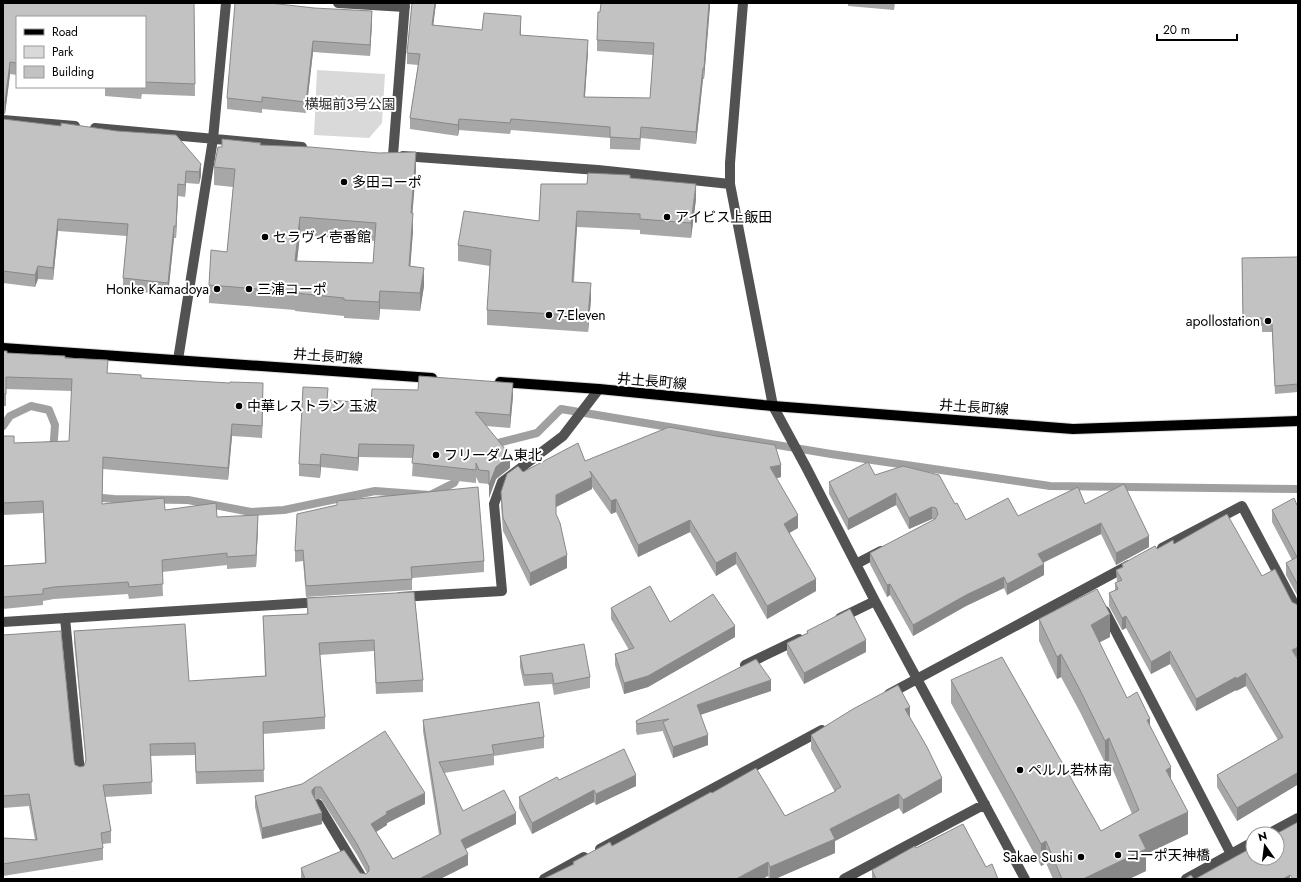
<svg xmlns="http://www.w3.org/2000/svg" width="1301" height="882" font-family="Jost,'Noto Sans JP',sans-serif">
	<style>
		.green { fill: #d9d9d9 }
		.lines { fill: none; stroke-linecap: round; stroke-linejoin: round }
		.stream { stroke: #a0a0a0; stroke-width: 8 }
		.major-casing { stroke: #dbdbdb; stroke-width: 12 }
		.minor { stroke: #525252; stroke-width: 10 }
		.major { stroke: #000; stroke-width: 10 }
		.wall { fill: #a7a7a7; fill-rule: evenodd }
		.shaded-wall { fill: #888 }
		.building { fill: #c2c2c2; stroke: #888; fill-rule: evenodd }
		.poi-dot { fill: #000; stroke: #fff; stroke-width: 1.5 }
		.labels { text-anchor: middle; stroke-width: 4; stroke-linejoin: round; paint-order: stroke }
		.park-label { font-size: 14px; fill: #303030; stroke: #fff }
		.poi-label { font-size: 14px; fill: #000; stroke: #fff; text-anchor: start }
		.street-label { font-size: 14px; fill: #000; stroke: #fff }
	</style>
	<rect width="100%" height="100%" fill="#fff"/>
	<path class="green" d="M317 70 385 74 382 123 369 138 314 135Z"/>
	<g class="lines">
		<path class="stream" d="M3 426 10 416 31 406 49 410 55 425 53 453
			M490 445 537 433 561 409 831 454 1050 486 1298 489
			M91 497 114 499 188 500 251 512 284 510 375 491 430 495 454 483 460 471"/>
		<defs>
			<path id="major" d="M3 348 432 378
				M500 382 599 389 773 406 1073 429 1298 421"/>
		</defs>
		<use href="#major" class="major-casing"/>
		<path class="minor" d="M338 3 405 7
			M743 3 730 163V184L773 406 806 467 875 601 1025 879
			M3 120 75 126
			M95 128 302 147
			M393 155 405 3
			M403 156 598 170 730 184
			M178 360 213 139 226 3
			M1162 548 1242 506 1298 611
			M856 564 881 551
			M400 597 502 591 494 504 502 482 563 436 599 389
			M1105 611 1231 854
			M65 618 80 772
			M840 618 875 601
			M3 622 320 602
			M745 665 799 639
			M889 694 1129 565
			M318 804 363 879
			M1268 834 1298 818
			M600 849 822 730
			M544 879 584 857
			M844 879 985 804
			M1186 879 1253 842"/>
		<use href="#major" class="major"/>
	</g>
	<path class="wall" d="M3 3H194L195 96 142 94 141 99 105 96V87H145V17H17V75L10 74 5 114H3Z
		M270 3 372 22 370 56 313 52 306 113 262 109V113L227 109V98Z
		M436 3 433 25 482 30 521 27V36L588 51 585 97 650 98 653 55 597 51V40L710 3 704 79H703L696 144 641 138 640 150 610 149V138L511 130 510 134 459 130 458 136 410 129V118L418 65 407 64V53Z
		M848 3H895L894 10 848 6Z
		M3 114 4 119 201 164V176L199 184 186 183 185 197 178 196 176 238H174L168 295 123 290V278L127 236 58 231 53 280 38 279 35 287 3 283Z
		M261 145 416 170 412 213 413 231 410 266 424 286 420 311 380 309 379 320 344 318V316L295 311V310L209 303V285L227 252 233 187 214 185V167L222 147ZM300 235 375 241 373 263 297 261Z
		M630 178 696 199 691 238 640 234V230L577 227 574 282 591 299 588 332 487 325V310L490 266 458 261V245L539 221 587 184Z
		M1298 257V392L1275 394 1272 332H1262V326L1243 327 1242 258Z
		M3 351 7 353 65 358 108 373 263 395 262 438 232 436 228 480 103 469 102 504 165 510 217 517 258 527 256 567 227 569V565L162 572 163 596 129 599 128 594 54 599 43 601V605L3 609V566L45 563 43 513 3 515V436L14 443 69 441 72 391 6 389V406H3Z
		M513 396 510 428 486 426 510 468 496 479 489 498V484L479 483 476 477V483L412 476 413 458 359 457 358 471 321 467 320 478 299 476V464L328 400 371 403Z
		M585 461 781 477 776 478 798 528 789 533 816 591 767 619 736 564 716 576 690 532 638 557 616 512 611 514 592 487V489L556 507V514L567 568 530 586 503 531 501 505V492L523 472Z
		M875 475 955 504 966 520 1018 516 1085 504 1149 547 1116 565 1101 534 1043 563 1044 575 1007 595 1004 588 966 606 913 636 890 595 887 597 870 564V553L935 520 932 519 909 529 896 505 848 530 829 494V482Z
		M337 501 484 561V572L412 578V590L306 597 303 561 295 562V551L337 505Z
		M1298 504V597L1286 575V563L1292 560 1272 522V510Z
		M1174 544 1298 660V786L1297 785 1237 821 1217 787V775L1278 740 1246 686 1236 691V690L1196 711 1170 664 1151 674 1126 628 1122 630 1109 606V593L1115 590V583H1117L1116 570 1122 567V564L1157 549Z
		M414 592 423 680V692L376 694 374 651 320 655 325 717V729L263 734 264 782 196 784 195 755 151 756 152 794 105 797 111 831V843L103 844V860L3 876V838L35 840 29 806 3 808V635L75 765 80 767 84 766 86 762 74 642V631L189 681 265 676 263 616 307 614V598Z
		M611 608 670 622 735 637 648 687 624 694 615 665V654L629 650 611 619Z
		M1039 619 1110 637 1099 642 1127 698 1150 726 1171 780 1188 834 1146 854V871L1129 879H1053L1046 863 1041 866 951 703V680L1101 831 1132 814 1109 761 1105 763 1080 712 1061 677 1057 679 1039 641Z
		M807 631 866 652 804 684 787 654V643L807 633Z
		M520 656 590 677V688L554 695 552 684 524 686 520 667Z
		M771 691 700 715 708 745 673 758 663 732V731L637 735 636 731V721Z
		M910 718 942 792 903 814 899 808 835 841V853L775 879H769L768 876 573 864V862L612 846 712 793 785 816 835 792 811 749V735Z
		M423 720 544 737V748L494 756V765L444 773 463 811 516 824 466 849 468 865 440 879H301V868L360 873 366 874 367 873 357 855 321 799H315L322 824 262 839 255 807V796L302 784 425 804 387 823V825L376 832 393 859 439 835 423 731Z
		M559 780 636 786 596 805 594 802 532 834 519 808V797Z
		M916 848 986 867 998 879H872V870Z"/>
	<path class="shaded-wall" d="M435 3H436L432 36V25Z
		M709 3H710V7L704 79V68Z
		M372 11V22L370 56V45Z
		M521 16V27L520 47V35Z
		M588 40V51L584 108V97Z
		M313 41V52L306 113V102Z
		M10 62V74L5 114V102Z
		M703 68V79L696 144V132Z
		M459 119V130L458 136V125Z
		M416 152V170L411 231V213Z
		M201 164V176L199 184V172Z
		M186 171V183L185 197V185Z
		M178 184V196L176 238V226Z
		M696 184V199L691 238V223Z
		M577 211V227L572 297V282Z
		M413 213V231L409 285V266Z
		M300 217V235L295 279V261Z
		M58 219V231L53 280V268Z
		M174 226V238L168 295V283Z
		M38 266V279L35 287V275Z
		M424 268V286L420 311V293Z
		M591 283V299L588 332V316Z
		M380 291V309L379 320V302Z
		M263 383V395L262 438V426Z
		M513 383V396L510 428V415Z
		M232 424V436L228 480V468Z
		M359 444V457L358 471V458Z
		M321 454V467L320 478V465Z
		M510 455V468L496 479 489 498V485L496 467Z
		M781 465V477L770 480V467Z
		M592 477V489L556 507V495Z
		M896 493V505L848 530V519Z
		M616 499V512L611 514V501Z
		M932 507V519L909 529V518Z
		M258 515V527L256 567V555Z
		M798 515V528L784 536V524Z
		M690 520V532L638 557V545Z
		M1101 523V534L1038 565V554Z
		M1149 536V547L1116 565V553Z
		M736 552V564L716 576V563Z
		M567 555V568L530 586V573Z
		M1044 564V575L1007 595V584Z
		M1004 577V588L966 606 913 636V625L966 595Z
		M816 579V591L767 619V606Z
		M890 584V595L887 597V585Z
		M1110 614V637L1091 647V625Z
		M1126 616V628L1122 630V618Z
		M735 626V637L648 687 624 694V683Z
		M866 640V652L804 684V673Z
		M1298 647V659L1292 650Z
		M1170 651V664L1151 674V662Z
		M1061 654V677L1057 679V657Z
		M1246 673V686L1236 691V679Z
		M1236 677V690L1196 711V699Z
		M771 680V691L697 716V705Z
		M910 707V721L905 709Z
		M1150 719V741L1147 720Z
		M708 735V745L673 758V747Z
		M1109 738V761L1105 763V741Z
		M1171 767V790L1166 770Z
		M1297 773V785L1237 821V808Z
		M636 775V786L596 805V794Z
		M942 778V792L903 814V800Z
		M315 787V798L312 801V790Z
		M594 790V802L532 834V823Z
		M425 793V804L387 823V825L371 835V824L386 812Z
		M899 794V808L835 841V853L775 879H770V867L830 829Z
		M1188 812V834L1146 854V871L1129 879H1083L1139 835Z
		M322 813V824L262 839V828Z
		M516 813V824L461 851V840Z
		M1046 841V863L1041 866V844Z
		M468 854V865L440 879H421V878Z
		M768 862V876L763 879H736Z
		M1290 875V879H1283Z"/>
	<path class="building" d="M3 3H194L195 84 145 82V17H17V63L10 62 5 102H3Z
		M235 3H270L314 8 372 11 370 45 313 41 306 102 262 97V102L227 98Z
		M412 3H435L432 25 482 30 484 13 521 16 520 35 588 40 584 97 650 98 654 43 597 40 598 12H600L601 3H709L704 68H703L696 132 641 127 640 139 610 137V127L511 119 510 123 459 119 458 125 410 118 420 54 407 53Z
		M3 114 4 115 3 119 61 126V123L117 131 176 135 201 164 199 172 186 171 185 185 178 184 176 226H174L168 283 123 278 128 224 58 219 53 268 38 266 35 275 3 271Z
		M222 139 261 143 260 145 310 147 379 153 416 152 411 213H413L409 266 424 268 420 293 380 291 379 302 344 300V298L295 293V292L209 285 211 250 227 252 235 169 214 167 218 147H222ZM300 217 376 223 373 263 295 261Z
		M588 173 630 175V178L696 184 691 223 640 219V214L577 211 572 282 591 283 588 316 487 310 491 250 458 245 464 211 539 221 541 184H587Z
		M1298 257V384L1275 386 1272 324H1262V318L1243 319 1242 258Z
		M3 351H7V353L65 356V358L108 360 107 373 141 375V378L230 383V382L263 383 262 426 232 424 228 468 103 457 102 504 164 498 165 510 216 503 217 517 258 515 256 555 227 557V553L162 560 163 584 129 587 128 582 54 587 43 589V594L3 597V566L46 563 43 501 3 503V436H14V443L69 441 72 379 6 377V394H3Z
		M419 376 513 383 510 415 475 412 510 455 496 467 489 485V471L479 470 476 463V470L412 463 414 445 359 444 358 458 321 454 320 465 299 464 303 387 328 388 327 400 371 403 372 389 418 390Z
		M669 427 716 436 775 445 781 465 770 467 798 515 784 524 816 579 767 606 736 552 716 563 690 520 638 545 616 499 611 501 590 471 592 477 556 495V514L560 523 567 555 530 573 503 518 501 492 507 474 518 466 523 472 578 443 585 461Z
		M868 462 875 475 903 466 939 475 955 504 957 503 966 520 1008 498 1018 516 1078 487 1085 504 1124 484 1149 536 1116 553 1101 523 1038 554 1044 564 1007 584 1004 577 966 595 913 625 890 584 887 585 870 553 935 519 938 514 936 508 932 507 909 518 896 493 848 519 829 482Z
		M478 487 484 561 411 567 412 579 306 586 303 550 295 551 297 514 337 505V501Z
		M1294 498 1297 505 1298 504V585L1286 563 1297 557 1272 510Z
		M1227 514 1262 576 1275 569 1292 602 1298 605V647L1292 650 1298 660V774L1297 773 1237 808 1217 775 1283 737 1246 673 1236 679V677L1196 699 1170 651 1151 662 1126 616 1122 618 1109 593 1118 589 1115 583 1122 580 1116 570 1123 567 1122 564 1155 546 1157 549 1173 540 1174 544Z
		M650 586 670 622 713 594 735 626 648 676 624 683 615 654 634 648 611 608Z
		M1097 589 1110 614 1091 625 1127 698 1137 692 1150 719 1147 720 1171 767 1166 770 1188 812 1139 835 1146 849 1083 879H1062L1046 841 1041 844 951 680 1002 657 1101 831 1139 810 1109 738 1105 741 1080 690 1061 654 1057 657 1039 619Z
		M414 592 423 680 376 683 374 640 319 643 325 717 263 722 264 770 196 772 195 743 150 744 152 782 103 785 111 831 101 833 103 848 3 864V838L37 840 29 794 3 796V635L61 631 74 761 75 765 80 767 84 766 86 760 74 631 185 624 189 681 266 676 263 616 308 614 307 598Z
		M850 609 866 640 804 673 787 643 808 633 807 631Z
		M584 644 590 677 554 684 552 673 524 675 520 656Z
		M756 659 771 680 697 705 708 735 673 747 663 722 669 719 637 724 636 721Z
		M898 685 910 707 905 709 927 747 942 778 903 800 899 794 830 829 835 839 770 867 768 862 736 879H543L574 864 573 862 610 842 612 846 711 792 712 793 756 768 785 816 836 791 835 790 841 787 811 735 853 709Z
		M539 702 544 737 492 745 494 754 439 762 463 811 504 790 516 813 461 840 468 854 421 878V879H304H305L301 868 344 850 360 873 366 874 369 871V867L357 844 321 787H315L312 790V793L322 813 262 828 255 796 302 784 385 731 425 793 386 812 387 814 371 824 393 859 441 834 423 720Z
		M624 749 636 775 596 794 594 790 532 823 519 797 557 777 559 780Z
		M1298 822V879H1293L1290 875 1283 879H1195L1253 847V858H1277V834H1276Z
		M963 824 986 867 992 864 998 879H876L872 870 915 846 916 848Z
		M1191 875 1194 879H1184Z"/>
	<g class="poi-dot">
		<circle cx="344" cy="182" r="4"/>
		<circle cx="667" cy="217" r="4"/>
		<circle cx="265" cy="237" r="4"/>
		<circle cx="217" cy="289" r="4"/>
		<circle cx="249" cy="289" r="4"/>
		<circle cx="549" cy="315" r="4"/>
		<circle cx="1268" cy="321" r="4"/>
		<circle cx="239" cy="406" r="4"/>
		<circle cx="436" cy="455" r="4"/>
		<circle cx="1020" cy="770" r="4"/>
		<circle cx="1118" cy="855" r="4"/>
		<circle cx="1081" cy="857" r="4"/>
	</g>
	<g class="labels">
		<g class="park-label">
			<text x="350" y="109">横堀前3号公園</text>
		</g>
		<g class="poi-label">
			<text x="352" y="187">多田コーポ</text>
			<text x="675" y="222">アイビス上飯田</text>
			<text x="273" y="242">セラヴィ壱番館</text>
			<text x="209" y="294" text-anchor="end">Honke Kamadoya</text>
			<text x="257" y="294">三浦コーポ</text>
			<text x="557" y="320">7-Eleven</text>
			<text x="1260" y="326" text-anchor="end">apollostation</text>
			<text x="247" y="411">中華レストラン 玉波</text>
			<text x="444" y="460">フリーダム東北</text>
			<text x="1028" y="775">ペルル若林南</text>
			<text x="1126" y="860">コーポ天神橋</text>
			<text x="1073" y="862" text-anchor="end">Sakae Sushi</text>
		</g>
		<g class="street-label">
			<text transform="translate(328 356) rotate(4)" y="5">井土長町線</text>
			<text transform="translate(652 381) rotate(5)" y="5">井土長町線</text>
			<text transform="translate(974 407) rotate(4)" y="5">井土長町線</text>
		</g>
	</g>
	<rect width="1301" height="882" fill="none" stroke="#000000" stroke-width="8"/>
	<rect x="16" y="16" width="130" height="72" fill="#ffffff" stroke="#999999"/>
	<rect x="24" y="29" width="20" height="6" fill="#000000" stroke="#999999"/>
	<text x="52" y="36" font-size="12" fill="#000000">Road</text>
	<rect x="24" y="46" width="20" height="12" fill="#d9d9d9" stroke="#999999"/>
	<text x="52" y="56" font-size="12" fill="#000000">Park</text>
	<rect x="24" y="66" width="20" height="12" fill="#c2c2c2" stroke="#999999"/>
	<text x="52" y="76" font-size="12" fill="#000000">Building</text>
	<g transform="translate(1265 846) rotate(346)"><circle r="19" fill="#ffffff" stroke="#999999"/>
	<path d="M0-3L7 15L0 10L-7 15Z" fill="#000000"/>
	<text y="-6" font-size="11" font-weight="bold" text-anchor="middle" fill="#000000">N</text>
	</g>
	<path d="M1157 34v6h80v-6" fill="none" stroke="#000000" stroke-width="2"/>
	<text x="1163" y="34" font-size="12" fill="#000000" stroke="#ffffff" stroke-width="3" paint-order="stroke">20 m</text>
</svg>
